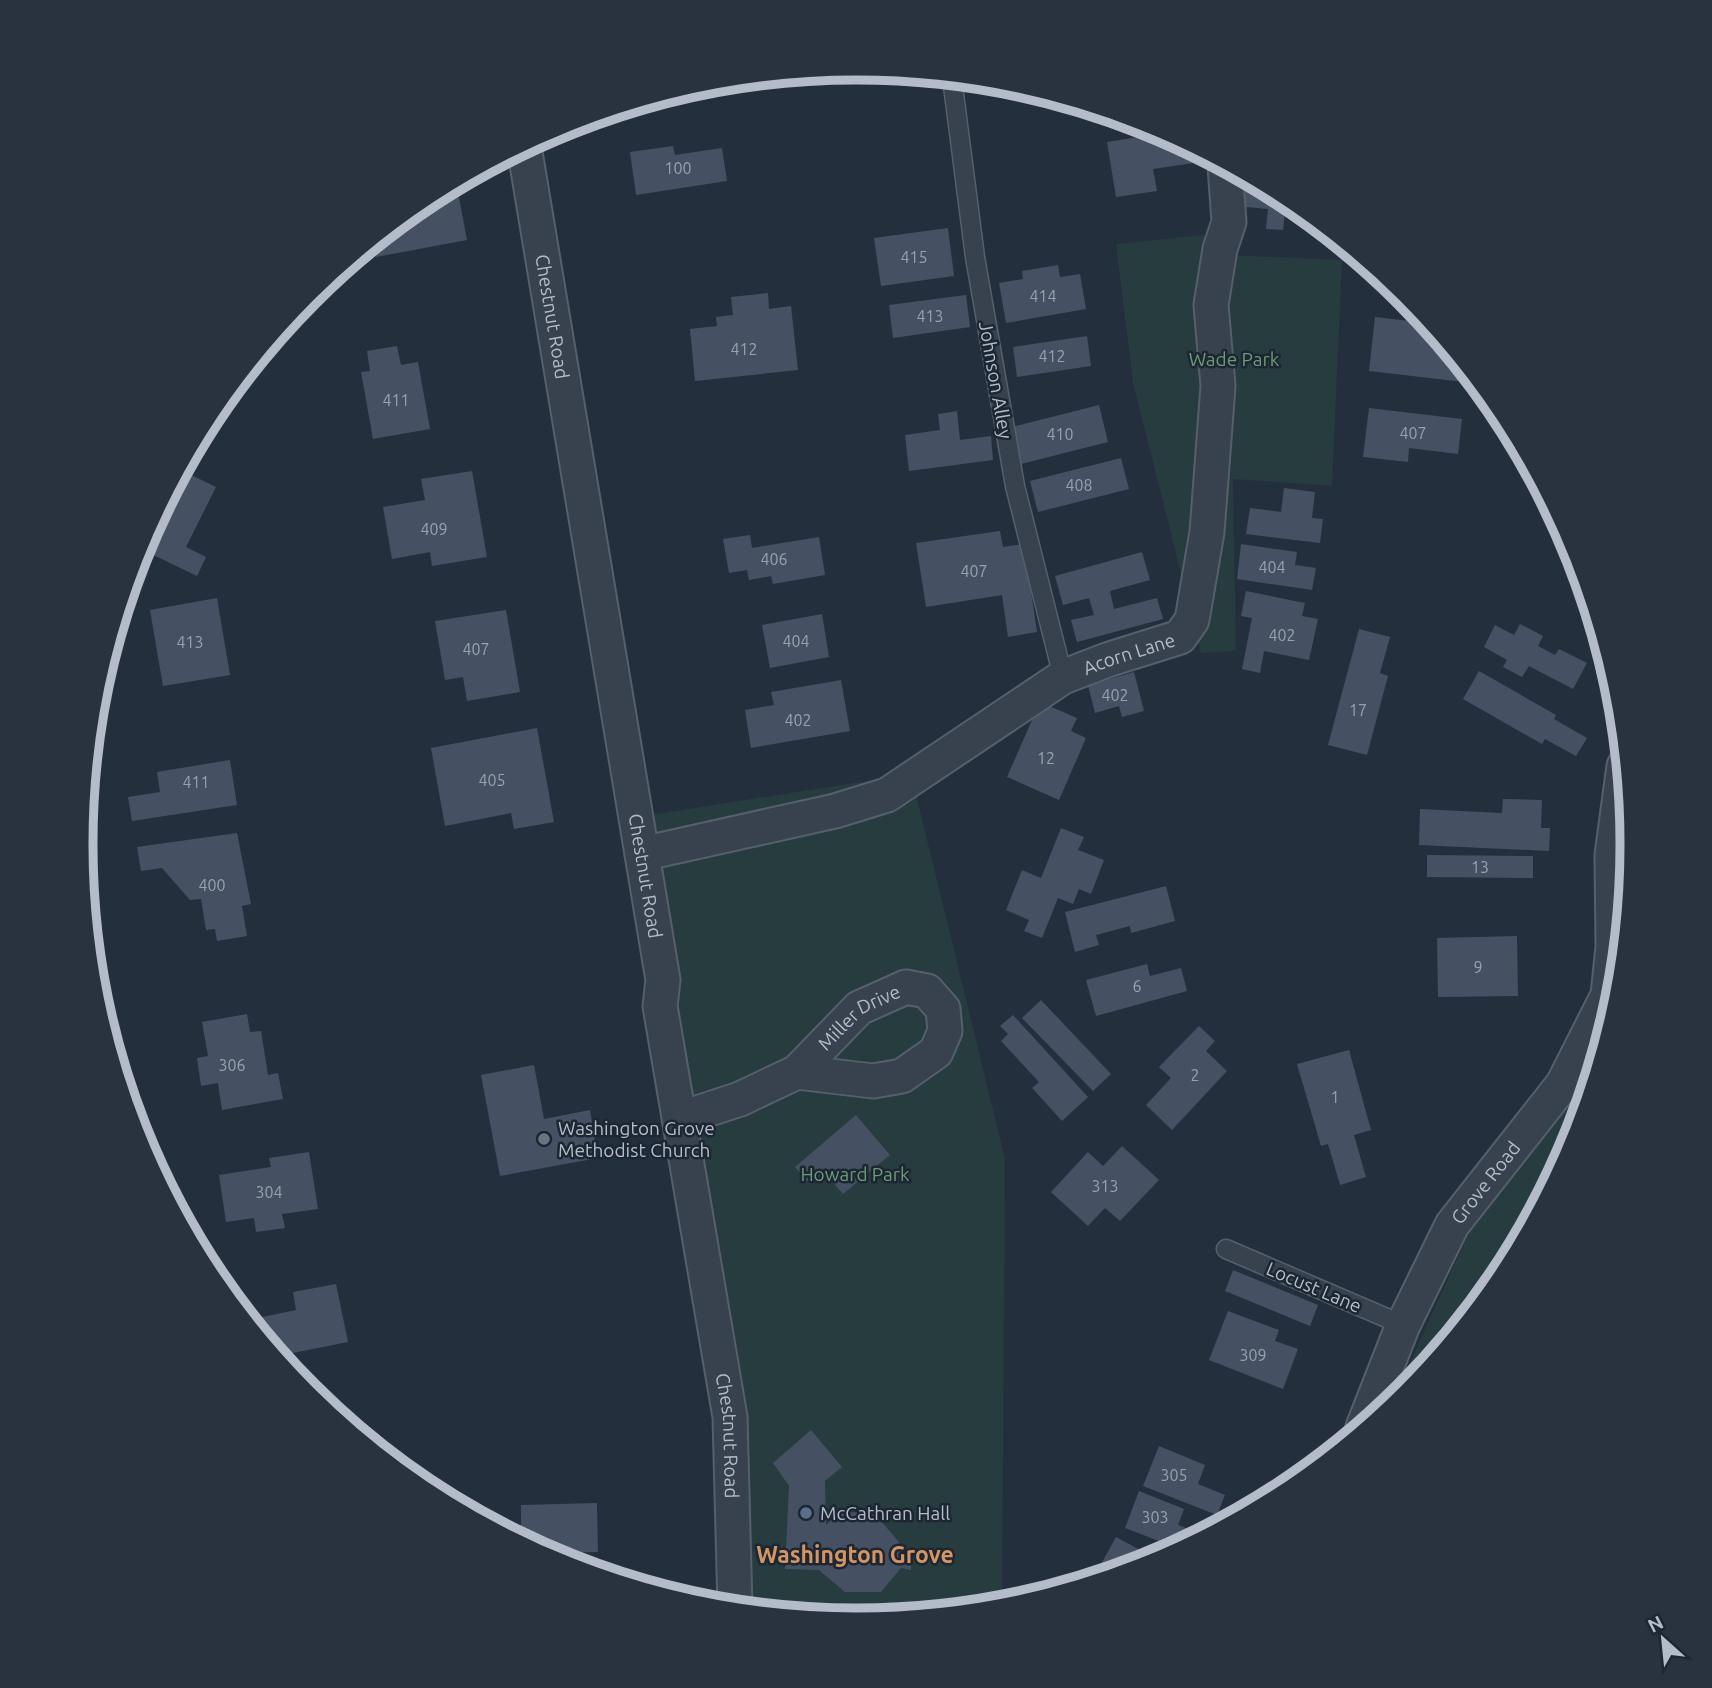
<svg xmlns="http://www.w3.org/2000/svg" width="1712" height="1688" font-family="Ubuntu,sans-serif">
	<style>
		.green { fill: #263c3f }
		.building { fill: #455162 }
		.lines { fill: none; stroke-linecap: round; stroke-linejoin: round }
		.service-casing { stroke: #565f6c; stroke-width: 21 }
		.minor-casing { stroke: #565f6c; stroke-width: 37 }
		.service { stroke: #38414e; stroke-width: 18 }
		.minor { stroke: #38414e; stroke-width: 33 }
		.worship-dot { fill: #6b7280; stroke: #1d2633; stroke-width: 2.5 }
		.service-dot { fill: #5c6f8a; stroke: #1d2633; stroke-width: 2.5 }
		.labels { text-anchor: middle; stroke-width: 5; stroke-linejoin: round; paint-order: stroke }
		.number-label { font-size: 16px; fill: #98a1af }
		.street-label { font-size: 19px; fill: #b4bcc9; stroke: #1d2633 }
		.park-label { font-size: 19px; fill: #6b9a76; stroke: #1d2633 }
		.poi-label { font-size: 19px; fill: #b4bcc9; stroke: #1d2633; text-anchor: start }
		.quarter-label { font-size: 23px; font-weight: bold; fill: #d59563; stroke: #1d2633 }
		.rim { fill: none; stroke: #b4bcc9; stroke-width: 9 }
	</style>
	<rect width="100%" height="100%" fill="#242f3e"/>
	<path class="green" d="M1222 233 1228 255 1342 260 1332 486 1233 479 1236 651 1201 653 1133 382 1116 244Z
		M911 774 1005 1159 1002 1605 856 1620 738 1608 644 816Z
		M1597 1061 1573 1141 1501 1275 1404 1393 1392 1403 1469 1232Z"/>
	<path class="building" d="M1163 133 1192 148 1194 163 1153 169 1157 191 1116 197 1107 142Z
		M673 146 675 155 722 148 727 181 636 195 630 152Z
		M1248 178 1287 199 1305 213 1285 212 1283 230 1266 229 1268 209 1235 206 1237 182 1248 183Z
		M458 192 467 240 376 257 373 241 425 199Z
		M948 228 954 276 881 286 874 238Z
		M1058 265 1060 277 1080 274 1086 309 1006 323 999 283 1023 279 1022 271Z
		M768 293 769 309 791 306 798 370 695 381 690 329 717 326 716 317 733 315 731 297Z
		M966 295 970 327 893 338 889 305Z
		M1375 317 1427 323 1473 379V383L1369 371Z
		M1087 336 1091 366 1017 377 1013 347Z
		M397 346 401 365 418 362 430 429 373 439 361 372 370 371 367 351Z
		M1099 405 1108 442 1021 464 1012 427Z
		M1369 408 1462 419 1458 454 1409 448 1408 462 1363 457Z
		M957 411 960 440 991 436 993 460 909 471 905 435 940 430 938 414Z
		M1121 458 1129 489 1038 512 1030 481Z
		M181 470 216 487 186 547 206 557 197 576 139 548Z
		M472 471 487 557 432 566 430 552 392 559 383 507 425 500 421 479Z
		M1284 488 1315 492 1312 518 1323 519 1320 543 1246 534 1250 508 1281 512Z
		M1000 531 1003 547 1024 544 1037 632 1008 637 1002 595 926 607 916 543Z
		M750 535 752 548 819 537 825 575 773 584 771 576 749 580 747 570 729 573 723 539Z
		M1241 544 1297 552 1295 565 1316 568 1312 590 1237 579Z
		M1142 552 1150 580 1110 591 1114 609 1157 598 1163 619 1077 642 1071 620 1094 615 1089 598 1063 605 1055 576Z
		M1246 591 1305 603 1302 616 1318 619 1309 660 1264 651 1260 673 1242 669 1252 618 1241 616Z
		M217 598 230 675 163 686 150 610Z
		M506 610 520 692 467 701 463 677 445 680 435 621Z
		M822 614 829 657 770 668 762 625Z
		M1520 624 1543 636 1538 646 1555 655 1559 649 1587 663 1573 689 1529 666 1522 677 1503 667 1507 660 1484 647 1495 625 1514 635Z
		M1359 629 1390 637 1380 673 1388 676 1367 755 1328 745Z
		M1479 671 1556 715 1554 719 1587 738 1576 756 1545 739 1542 744 1463 699Z
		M1134 672 1144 711 1122 717 1119 706 1095 713 1088 685Z
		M841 680 850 731 751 748 745 710 774 705 771 692Z
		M1040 702 1077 718 1071 731 1086 738 1059 800 1007 777Z
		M537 728 554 822 514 829 511 813 445 826 431 748Z
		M230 760 237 805 132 821 128 797 160 792 157 772Z
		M1503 799 1542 800 1541 828H1550L1549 851 1419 845 1420 809 1502 813Z
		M1061 828 1084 837 1078 850 1104 860 1091 894 1079 889 1073 904 1058 898 1042 938 1024 931 1029 920 1006 910 1022 870 1041 878Z
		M237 833 251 904 242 906 247 936 217 941 215 929 206 930 201 899 190 900 162 868 141 871 137 847Z
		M1427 855 1533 856V878L1427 877Z
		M1166 886 1175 921 1131 933 1130 926 1096 935 1099 945 1075 952 1065 912Z
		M1517 936 1518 996 1438 997 1437 938Z
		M1147 964 1150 976 1181 968 1187 991 1096 1016 1086 980Z
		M1041 1000 1111 1074 1093 1091 1022 1018Z
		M247 1014 250 1032 261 1031 268 1075 278 1073 283 1099 222 1110 218 1083 201 1086 197 1058 208 1056 202 1022Z
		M1013 1015 1088 1097 1062 1121 1032 1088 1039 1082 1001 1041 1008 1034 1000 1026Z
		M1199 1026 1215 1041 1206 1051 1227 1071 1172 1130 1146 1105 1171 1078 1159 1067Z
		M1349 1050 1371 1130 1354 1135 1366 1177 1340 1185 1328 1144 1321 1146 1297 1064Z
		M534 1065 544 1119 590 1110 598 1158 500 1176 481 1075Z
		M856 1115 890 1155 843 1194 824 1172 810 1184 795 1167Z
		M1122 1146 1159 1180 1120 1221 1105 1208 1088 1226 1051 1192 1088 1152 1103 1166Z
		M309 1152 318 1209 282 1214 285 1228 256 1232 254 1218 226 1222 219 1175 271 1167 269 1158Z
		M1233 1270 1318 1305 1310 1326 1225 1291Z
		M336 1284 348 1342 278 1356 248 1320 296 1310 293 1292Z
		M1228 1311 1279 1330 1275 1341 1298 1349 1283 1389 1209 1360Z
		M811 1430 842 1467 825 1481 826 1525 842 1511 876 1515 903 1547 912 1549 911 1570 901 1568 881 1592H845L819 1570 785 1569 789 1486 773 1463Z
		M1159 1446 1205 1465 1198 1484 1225 1495 1217 1515 1143 1486Z
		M1139 1491 1184 1509 1178 1525 1202 1534 1177 1548 1125 1528Z
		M597 1503 598 1552 545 1553 521 1540V1505Z
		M1116 1537 1157 1559 1110 1574 1099 1568Z"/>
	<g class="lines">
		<defs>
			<path id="service" d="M952 78 975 257 1015 486 1063 677
				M1226 1249 1403 1325"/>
			<g id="minor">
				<path id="s1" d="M524 146 663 980 660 1006 730 1417 735 1608"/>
				<path id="s2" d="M642 854 835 811 887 795 1063 677 1107 660 1180 637 1192 620 1207 532 1218 386 1211 305 1220 249 1229 222 1225 166"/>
				<path id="s3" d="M682 1118 740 1099 797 1072 859 1008 906 987 927 991 943 1009 945 1031 936 1052 902 1076 873 1081 797 1072"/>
				<path id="s4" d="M1363 1427 1403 1325 1452 1225 1563 1084 1608 995 1613 947 1612 855 1624 766"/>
			</g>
		</defs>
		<use href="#service" class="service-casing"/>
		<use href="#minor" class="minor-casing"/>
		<use href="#service" class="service"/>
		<use href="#minor" class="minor"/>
	</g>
	<circle class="worship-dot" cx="544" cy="1139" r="7"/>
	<circle class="service-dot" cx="806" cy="1513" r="7"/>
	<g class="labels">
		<g class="number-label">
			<text x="678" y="174">100</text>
			<text x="914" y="263">415</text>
			<text x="1043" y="302">414</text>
			<text x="930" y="322">413</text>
			<text x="744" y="355">412</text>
			<text x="1052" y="362">412</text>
			<text x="396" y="406">411</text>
			<text x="1413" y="439">407</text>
			<text x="1060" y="440">410</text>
			<text x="1079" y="491">408</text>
			<text x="434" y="535">409</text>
			<text x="774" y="565">406</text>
			<text x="1272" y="573">404</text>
			<text x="974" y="577">407</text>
			<text x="1282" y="641">402</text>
			<text x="796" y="647">404</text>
			<text x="190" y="648">413</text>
			<text x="476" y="655">407</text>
			<text x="1115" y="701">402</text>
			<text x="1358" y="716">17</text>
			<text x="798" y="726">402</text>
			<text x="1046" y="764">12</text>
			<text x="492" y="786">405</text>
			<text x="196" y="788">411</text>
			<text x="1480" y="873">13</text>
			<text x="212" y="891">400</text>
			<text x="1478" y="973">9</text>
			<text x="1137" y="992">6</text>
			<text x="232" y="1071">306</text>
			<text x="1195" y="1081">2</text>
			<text x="1335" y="1103">1</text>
			<text x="1105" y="1192">313</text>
			<text x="269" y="1198">304</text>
			<text x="1253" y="1361">309</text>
			<text x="1174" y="1481">305</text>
			<text x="1155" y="1523">303</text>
		</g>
		<g class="street-label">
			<text dy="7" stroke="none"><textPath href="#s1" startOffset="173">Chestnut Road</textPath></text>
			<text transform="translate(996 380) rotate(80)" y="7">Johnson Alley</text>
			<text dy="7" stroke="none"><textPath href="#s2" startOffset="534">Acorn Lane</textPath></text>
			<text dy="7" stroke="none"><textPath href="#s1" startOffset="740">Chestnut Road</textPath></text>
			<text dy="7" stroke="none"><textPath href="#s3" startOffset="208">Miller Drive</textPath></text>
			<text dy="7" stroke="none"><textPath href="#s4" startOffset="275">Grove Road</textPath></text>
			<text transform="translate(1314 1287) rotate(23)" y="7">Locust Lane</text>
			<text dy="7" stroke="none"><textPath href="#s1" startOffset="1307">Chestnut Road</textPath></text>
		</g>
		<g class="park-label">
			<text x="1234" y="366">Wade Park</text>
			<text x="855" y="1181">Howard Park</text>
		</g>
		<g class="poi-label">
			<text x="558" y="1135">Washington Grove<tspan x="558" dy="22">Methodist Church</tspan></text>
			<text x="820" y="1520">McCathran Hall</text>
		</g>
		<g class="quarter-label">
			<text x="855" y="1563">Washington Grove</text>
		</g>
	</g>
	<path d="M0 0H1712V1688H0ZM856 80H857A763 763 0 0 1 1620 843V845A763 763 0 0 1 857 1608H856A763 763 0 0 1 93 845V843A763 763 0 0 1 856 80Z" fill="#29323f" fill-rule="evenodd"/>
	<path class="rim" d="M856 80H857A763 763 0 0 1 1620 843V845A763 763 0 0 1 857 1608H856A763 763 0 0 1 93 845V843A763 763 0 0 1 856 80Z"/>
	<g transform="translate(1663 1639) rotate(333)" stroke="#1d2633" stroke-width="5" paint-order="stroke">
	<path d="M0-5L12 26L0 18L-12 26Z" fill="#b4bcc9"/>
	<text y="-10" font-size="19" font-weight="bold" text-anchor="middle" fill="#b4bcc9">N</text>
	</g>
</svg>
